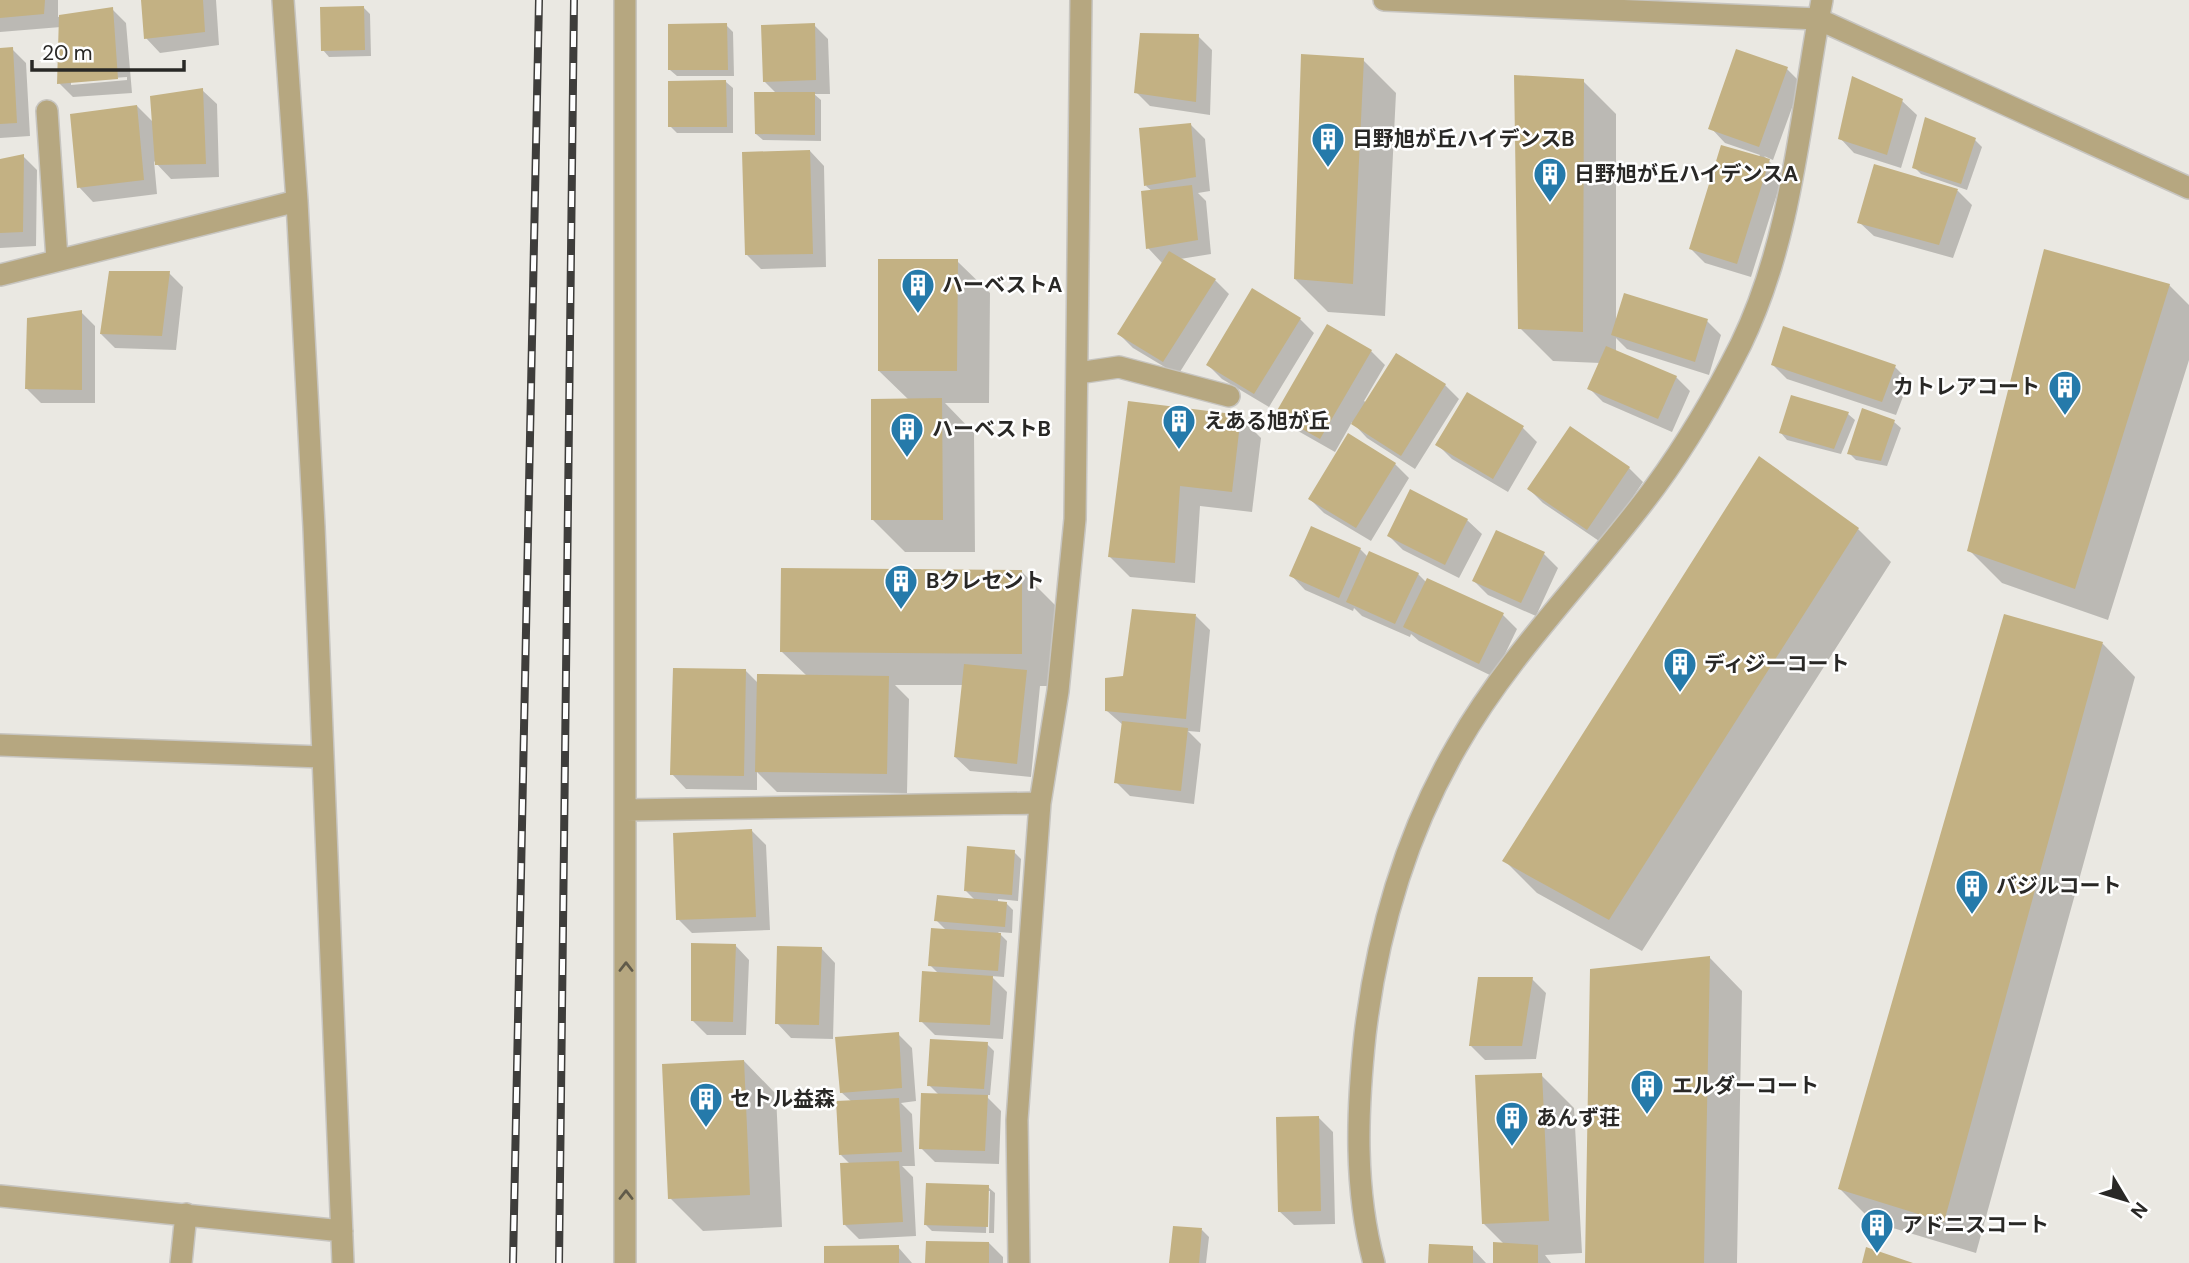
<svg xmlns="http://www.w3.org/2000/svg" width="2189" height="1263" font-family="'DM Sans','Noto Sans JP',sans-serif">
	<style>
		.shadow { fill: #0003; fill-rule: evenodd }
		.building { fill: #c3b183 }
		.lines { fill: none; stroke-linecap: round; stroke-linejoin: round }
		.minor-casing { stroke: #c7c5c0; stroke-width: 24 }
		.minor { stroke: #b6a780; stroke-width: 21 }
		.rail-casing { stroke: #3e3d3b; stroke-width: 8 }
		.rail { stroke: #fff; stroke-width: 5; stroke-dasharray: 16; stroke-linecap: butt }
		.oneway { stroke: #615b4a }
		.labels { text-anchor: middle; stroke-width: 5; stroke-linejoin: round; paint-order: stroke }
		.poi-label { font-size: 21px; font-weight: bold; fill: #292826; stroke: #fff; text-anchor: start }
	</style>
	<rect width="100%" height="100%" fill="#eae8e2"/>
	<path class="shadow" d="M0 0H58V17L112 9 126 23 132 93 73 97 59 83 61 27 0 32ZM127 77V80L71 85V81Z
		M143 0H216L219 45 160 53 146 38Z
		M363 7 370 14 371 56 329 57 323 50Z
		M726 25 733 32 734 76H677L670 70Z
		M814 25 828 39 830 94H814L821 100V141L763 140 756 134 777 94 764 81Z
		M1198 36 1212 50 1210 115 1150 106 1136 92Z
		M12 49 26 63 30 136 0 138V50Z
		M1363 60 1396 93 1385 316 1328 312 1295 279Z
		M1787 69 1801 83 1773 160 1764 156 1783 175 1751 277 1705 263 1691 249 1760 155 1725 143 1711 128Z
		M1583 81 1616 114V323L1707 321 1721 335 1709 375 1627 349 1616 338V352L1676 377 1690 391 1672 432 1603 402 1589 388 1600 363 1553 361 1520 328Z
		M726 82 733 88V133H677L670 126Z
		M202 90 217 104 219 177 171 179 154 161 157 194 93 202 79 187 137 106 154 123Z
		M1902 101 1917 115 1901 168 1854 153 1840 138Z
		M1191 125 1205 139 1210 191 1198 193 1206 201 1211 254 1180 259 1215 280 1229 294 1178 375 1133 348 1119 334 1163 264 1148 248 1152 191 1146 186Z
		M1975 140 1982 147 1967 190 1921 174 1914 167Z
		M810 151 824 166 826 267 761 269 747 255Z
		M23 156 37 170 36 246 0 248V161Z
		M1875 166 1958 191 1972 205 1953 258 1874 236 1859 222Z
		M957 261 990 293 989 403H945L974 433 975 552H905L872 519 909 400 879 371Z
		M169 273 183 287 176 350 115 348 101 334Z
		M2169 285 2189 305V360L2108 620 2002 583 1969 550Z
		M81 312 95 326V403H41L27 389Z
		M1300 319 1314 333 1269 407 1222 379 1208 365Z
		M1371 351 1385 365 1364 401 1367 403 1445 385 1459 399 1415 469 1367 438 1352 422 1335 452 1291 427 1277 413Z
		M1773 365 1895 367 1909 381 1896 415 1787 379Z
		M1468 395 1523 428 1537 442 1508 492 1452 459 1438 445Z
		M1848 414 1855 420 1841 454 1787 440 1781 433Z
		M1240 417 1261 438 1252 512 1200 506 1195 583 1130 577 1110 557Z
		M1894 422 1901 428 1887 466 1856 460 1849 453Z
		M1395 464 1409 478 1371 541 1324 513 1310 499Z
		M1629 468 1643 482 1602 543 1543 503 1529 489Z
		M1467 520 1482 534 1459 578 1403 550 1389 536Z
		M1858 529 1891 562 1642 951 1537 893 1504 860Z
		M1360 549 1368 557 1418 574 1426 582 1503 615 1517 629 1494 677 1419 641 1411 634 1410 637 1362 616 1354 608 1353 611 1305 590 1291 575Z
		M1544 554 1558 568 1536 616 1488 595 1474 581Z
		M1022 572 1055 605 1054 686H1040L1031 777 970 771 955 757 964 685H895L909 699 907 793 777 792 757 772V790L686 789 672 774 745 670 759 684 807 676 782 652Z
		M1196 616 1210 630 1200 732 1188 731 1201 744 1194 804 1130 796 1116 782 1123 725 1107 711 1124 677Z
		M2005 616 2103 644 2135 677 1976 1253 1873 1222 1840 1189Z
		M752 831 766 845 770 930 692 933 678 919Z
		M1014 852 1021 859 1018 901 998 899V902L1006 903 1013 910 1012 933 998 932 1007 941 1004 977 991 976 1007 992 1003 1039 935 1035 921 1021 939 974 930 965 947 931 936 920 975 900 966 891Z
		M735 945 749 960 746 1035H707L692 1020Z
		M821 948 835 963 833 1039 791 1038 777 1023Z
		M1710 958 1742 991 1737 1263H1587Z
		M1532 979 1546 993 1536 1059 1485 1060 1471 1046Z
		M898 1034 912 1048 916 1101 901 1103 912 1114 915 1166H902L913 1177 916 1236 859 1239 845 1225 851 1165 841 1155 852 1102 841 1092Z
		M987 1044 994 1051 990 1095H985L1001 1111 999 1164 935 1162 921 1148 939 1095 929 1085Z
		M744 1061 776 1094 782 1227 703 1231 670 1198Z
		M1541 1075 1574 1108 1582 1253 1545 1255 1551 1263H1494L1505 1245 1483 1223Z
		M1319 1118 1333 1132 1335 1224 1294 1225 1279 1211Z
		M988 1187 995 1193 994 1233H989L990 1191H987L986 1233 932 1231 926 1225Z
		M1202 1230 1209 1237 1206 1263H1171Z
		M989 1243 1003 1257V1263H927Z
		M898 1247 912 1263H826Z
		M1472 1248 1486 1263H1430Z"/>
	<path class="building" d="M0 0H45L44 14 0 18Z
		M141 0H203L205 32 144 39Z
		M364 6 365 50 321 51 320 7Z
		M113 7 118 79 57 84 59 15Z
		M727 23 728 70H668V24Z
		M815 23 816 80 763 82 761 25Z
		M1140 33 1199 34 1196 102 1134 93Z
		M13 47 17 123 0 124V48Z
		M1736 49 1788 67 1759 147 1708 129Z
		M1301 54 1364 58 1353 284 1294 279Z
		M1514 75 1584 79 1583 332 1518 329Z
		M1852 76 1903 99 1887 155 1838 139Z
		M726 80 727 127H668V81Z
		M203 88 206 164 155 165 150 96Z
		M754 92H815V135L755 134Z
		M137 105 144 180 77 188 70 114Z
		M1925 117 1976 138 1961 184 1912 168Z
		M1191 123 1196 177 1144 186 1139 128Z
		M1721 145 1770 159 1737 264 1689 249Z
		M810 150 813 254 745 255 742 152Z
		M24 154 23 232 0 233V159Z
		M1874 164 1958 189 1939 245 1857 223Z
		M1192 185 1198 240 1146 249 1141 191Z
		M2044 249 2170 284 2075 589 1967 551Z
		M1169 251 1216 279 1163 362 1117 334Z
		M878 259H958L957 371H878Z
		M109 271H170L162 336 100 334Z
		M1252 288 1301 318 1254 394 1206 365Z
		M1624 293 1708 319 1695 362 1611 335Z
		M82 310V390L25 389 27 318Z
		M1327 324 1372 350 1320 439 1275 414Z
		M1783 326 1896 365 1882 402 1771 365Z
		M1606 346 1677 376 1658 419 1587 389Z
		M1396 353 1446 384 1401 456 1351 424Z
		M1467 392 1524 426 1493 479 1435 445Z
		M1791 395 1849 412 1834 449 1779 433Z
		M942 398 943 520H871V399Z
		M1128 401 1241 415 1232 492 1180 486 1175 563 1108 557Z
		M1862 408 1895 420 1881 461 1847 454Z
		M1570 426 1630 467 1587 530 1527 489Z
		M1348 433 1396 463 1356 528 1308 499Z
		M1759 456 1859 528 1609 920 1502 861Z
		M1410 489 1468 519 1445 565 1387 536Z
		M1311 526 1361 548 1339 598 1289 576Z
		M1496 530 1545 552 1521 603 1472 581Z
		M1369 551 1419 573 1395 624 1346 602Z
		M781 568 1022 570V654L780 652Z
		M1427 578 1504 613 1479 664 1403 627Z
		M1132 609 1196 614 1186 719 1105 711V678L1123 676Z
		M2004 614 2103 642 1944 1222 1838 1189Z
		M964 664 1027 670 1017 764 954 757Z
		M673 668 746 669 744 776 670 775Z
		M757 674 889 676 887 774 755 772Z
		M1122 721 1188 728 1181 791 1114 783Z
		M752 829 756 917 676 920 673 833Z
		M967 846 1015 850 1012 895 964 891Z
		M937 895 1007 902 1005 927 934 921Z
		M931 928 1001 933 998 971 928 966Z
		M691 943 736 944 733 1022 691 1021Z
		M777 946 822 947 819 1025 775 1024Z
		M1710 956 1704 1263H1585L1590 969Z
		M922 971 993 976 990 1025 919 1022Z
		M1478 977H1533L1522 1046H1469Z
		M899 1032 902 1088 840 1093 835 1037Z
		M930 1039 988 1042 984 1089 927 1086Z
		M744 1060 750 1195 668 1199 662 1064Z
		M1542 1073 1549 1221 1482 1224 1475 1075Z
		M921 1093 988 1095 985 1151 919 1149Z
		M899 1098 902 1152 839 1155 836 1101Z
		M1319 1116 1321 1211 1278 1212 1276 1117Z
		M899 1161 903 1222 843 1225 840 1163Z
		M926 1183 989 1185 988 1227 924 1225Z
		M1173 1226 1202 1228 1199 1263H1169Z
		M926 1241 989 1242V1263H925Z
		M1493 1242 1538 1245V1263H1493Z
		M1429 1244 1473 1246V1263H1428Z
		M899 1245V1263H824V1246Z
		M1866 1247 1913 1263H1862Z"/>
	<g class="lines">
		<defs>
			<path id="minor" d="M283 0 297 201 314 527 343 1263
				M625 0V1263
				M1384 0 1818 19 2189 188
				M47 111 57 259
				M0 275 297 201
				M1078 373 1119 367 1229 396
				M0 745 322 757
				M626 810 1040 803
				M0 1196 342 1231
				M181 1263 186 1214
				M1019 1263 1017 1120 1040 803 1058 691 1075 519 1081 0
				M1374 1263C1354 1189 1357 1111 1365 1035 1377 934 1406 834 1457 746 1511 651 1591 574 1655 487 1688 442 1716 394 1741 344 1793 237 1800 115 1822 0"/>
		</defs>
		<use href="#minor" class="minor-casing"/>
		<use href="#minor" class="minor"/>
		<defs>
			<path id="rail" d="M513 1263 539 0
				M559 1263 574 0"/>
		</defs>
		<use href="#rail" class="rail-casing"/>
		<use href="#rail" class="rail"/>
	</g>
	<defs><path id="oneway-chevron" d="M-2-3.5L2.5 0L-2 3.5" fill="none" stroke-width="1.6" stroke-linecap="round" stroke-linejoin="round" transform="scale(1.75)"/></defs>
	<g class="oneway">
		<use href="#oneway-chevron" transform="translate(626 967) rotate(-90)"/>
		<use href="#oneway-chevron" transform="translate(626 1195) rotate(-90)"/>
	</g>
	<defs>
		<symbol id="building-pin" viewBox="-11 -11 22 30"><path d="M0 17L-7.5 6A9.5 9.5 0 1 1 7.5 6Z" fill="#257aaa" stroke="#fff"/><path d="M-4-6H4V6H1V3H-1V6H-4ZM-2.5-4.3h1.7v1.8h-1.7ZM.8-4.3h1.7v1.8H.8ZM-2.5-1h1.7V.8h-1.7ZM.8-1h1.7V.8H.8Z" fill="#fff"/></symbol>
	</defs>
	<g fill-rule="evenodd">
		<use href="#building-pin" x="1309" y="120" width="38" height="52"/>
		<use href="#building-pin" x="1531" y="155" width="38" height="52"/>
		<use href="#building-pin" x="899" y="266" width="38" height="52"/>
		<use href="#building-pin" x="2046" y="368" width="38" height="52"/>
		<use href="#building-pin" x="1160" y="402" width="38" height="52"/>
		<use href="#building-pin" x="888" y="410" width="38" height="52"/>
		<use href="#building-pin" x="882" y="562" width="38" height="52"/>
		<use href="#building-pin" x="1661" y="645" width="38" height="52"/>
		<use href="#building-pin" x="1953" y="867" width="38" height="52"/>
		<use href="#building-pin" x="1628" y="1067" width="38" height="52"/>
		<use href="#building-pin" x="687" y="1080" width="38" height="52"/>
		<use href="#building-pin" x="1493" y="1099" width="38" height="52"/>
		<use href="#building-pin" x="1858" y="1206" width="38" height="52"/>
	</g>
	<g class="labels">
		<g class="poi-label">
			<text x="1352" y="146">日野旭が丘ハイデンスB</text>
			<text x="1574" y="181">日野旭が丘ハイデンスA</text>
			<text x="942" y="292">ハーベストA</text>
			<text x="2040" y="394" text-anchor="end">カトレアコート</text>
			<text x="1204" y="428">えある旭が丘</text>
			<text x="932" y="436">ハーベストB</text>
			<text x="926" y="588">Bクレセント</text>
			<text x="1704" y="671">ディジーコート</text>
			<text x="1996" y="893">バジルコート</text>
			<text x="1672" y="1093">エルダーコート</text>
			<text x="730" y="1106">セトル益森</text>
			<text x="1536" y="1125">あんず荘</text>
			<text x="1902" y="1232">アドニスコート</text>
		</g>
	</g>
	<g transform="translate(2126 1200) rotate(128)" stroke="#ffffff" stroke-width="5" paint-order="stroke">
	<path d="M0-5L12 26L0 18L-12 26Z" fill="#292826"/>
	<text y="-10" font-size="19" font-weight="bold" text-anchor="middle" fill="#292826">N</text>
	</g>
	<path d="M32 60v10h152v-10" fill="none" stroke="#292826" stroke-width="3.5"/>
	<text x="42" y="60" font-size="21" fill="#292826" stroke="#ffffff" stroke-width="5" paint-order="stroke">20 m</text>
</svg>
